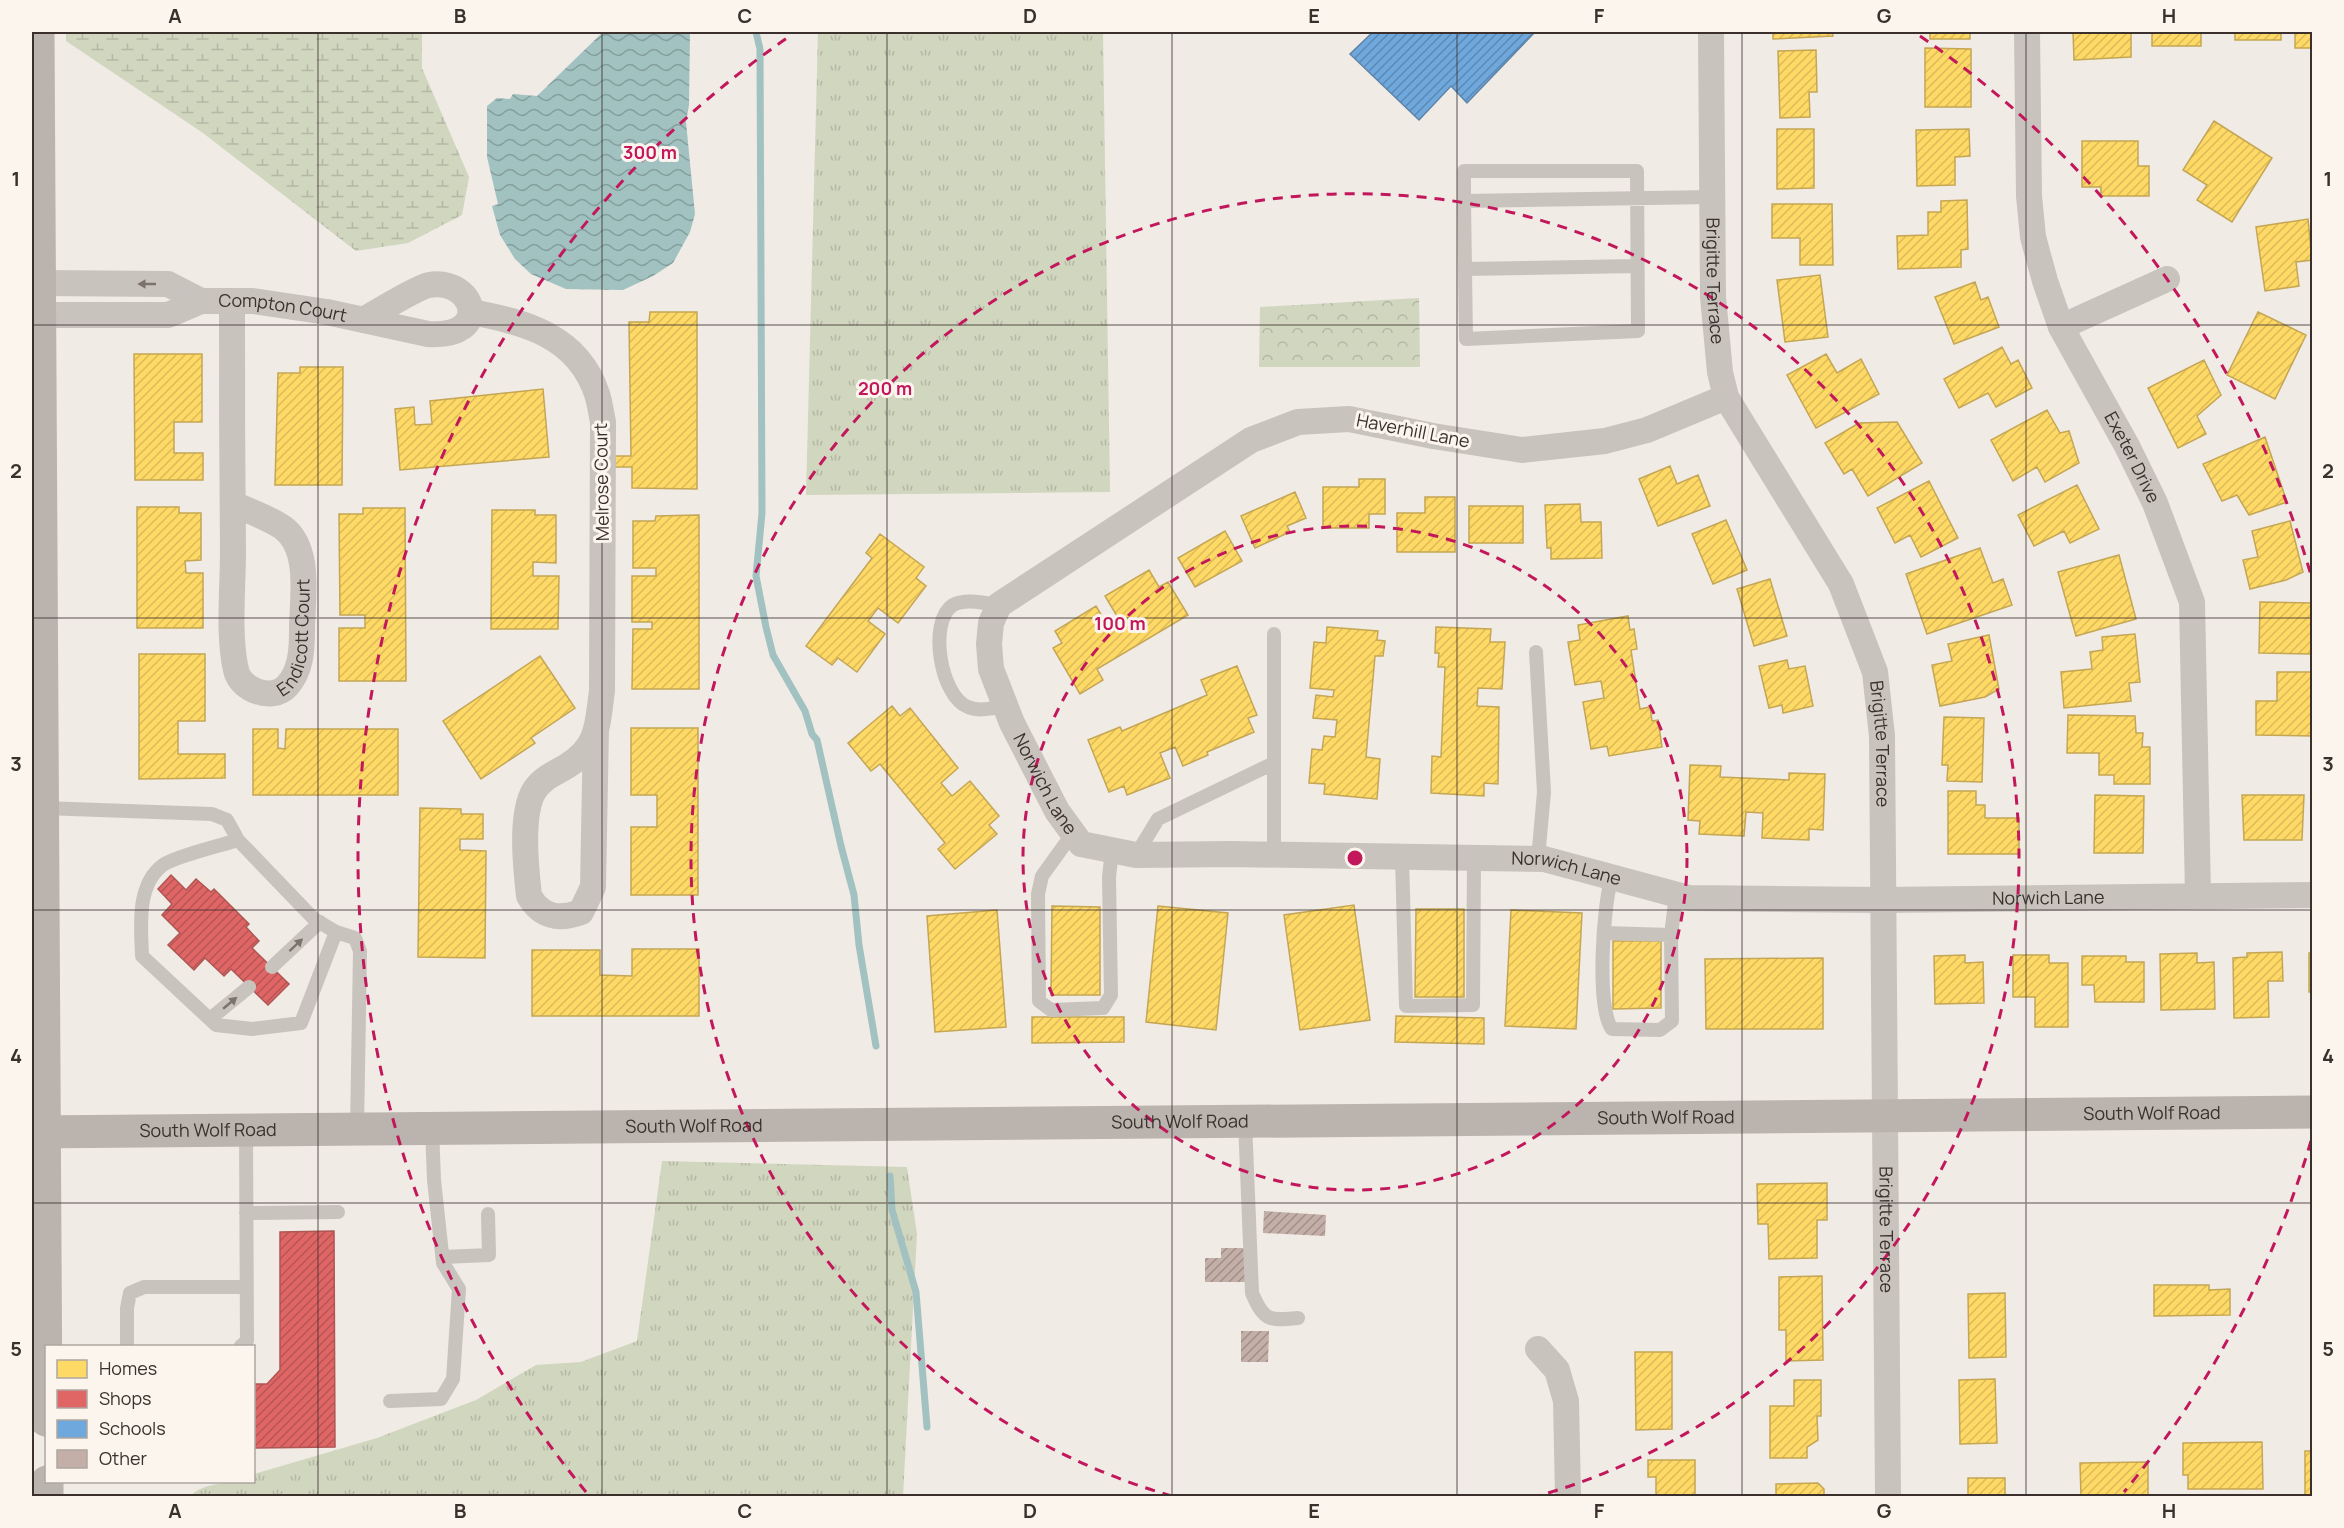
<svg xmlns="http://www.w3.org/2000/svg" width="2344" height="1528" font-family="Manrope,sans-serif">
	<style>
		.grass { fill: url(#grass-tufts) }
		.wetland { fill: url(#wetland-marsh) }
		.park { fill: url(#park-crowns) }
		.water { fill: url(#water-waves) }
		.homes { fill: url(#homes-hatch); stroke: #c4a654; stroke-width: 1.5 }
		.shops { fill: url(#shops-hatch); stroke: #ae5654; stroke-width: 1.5 }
		.schools { fill: url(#schools-hatch); stroke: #5f84a7; stroke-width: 1.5 }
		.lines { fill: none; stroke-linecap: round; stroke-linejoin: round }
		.stream { stroke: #a1c2c1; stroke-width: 7 }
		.building { fill: url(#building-hatch) }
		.lane { stroke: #c9c3be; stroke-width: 14 }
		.street { stroke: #c9c3be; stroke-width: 26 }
		.secondary { stroke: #bab3ae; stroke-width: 33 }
		.oneway { fill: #7b726d }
		.grid { fill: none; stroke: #3b302b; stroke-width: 1.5; stroke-opacity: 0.55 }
		.ring { fill: none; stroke: #c2185b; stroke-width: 3; stroke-dasharray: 10 8 }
		.labels { text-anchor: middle; stroke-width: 6; stroke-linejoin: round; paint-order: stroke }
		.street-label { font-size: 18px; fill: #3b302b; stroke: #fbf5ee }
		.centre { fill: #c2185b; stroke: #fbf5ee; stroke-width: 3 }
		.ring-label { font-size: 18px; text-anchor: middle; font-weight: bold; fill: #c2185b; stroke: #fbf5ee; stroke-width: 6; stroke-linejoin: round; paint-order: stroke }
		.neatline { fill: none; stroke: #3b302b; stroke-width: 2 }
		.grid-label { font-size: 20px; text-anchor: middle; font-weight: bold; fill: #3b302b }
	</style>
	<defs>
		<pattern id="grass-tufts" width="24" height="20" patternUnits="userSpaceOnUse" patternTransform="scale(1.5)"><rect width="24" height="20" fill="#d1d6bf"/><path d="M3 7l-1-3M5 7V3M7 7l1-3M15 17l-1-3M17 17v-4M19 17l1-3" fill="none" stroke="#b4b8a4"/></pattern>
		<pattern id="wetland-marsh" width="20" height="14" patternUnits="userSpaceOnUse" patternTransform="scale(1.5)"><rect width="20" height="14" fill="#d1d6bf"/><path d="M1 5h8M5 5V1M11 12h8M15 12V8" fill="none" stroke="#b4b8a4"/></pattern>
		<pattern id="park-crowns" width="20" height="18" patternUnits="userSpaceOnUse" patternTransform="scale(1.5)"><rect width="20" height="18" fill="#d1d6bf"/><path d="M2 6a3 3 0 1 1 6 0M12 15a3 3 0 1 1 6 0" fill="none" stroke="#b4b8a4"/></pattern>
		<pattern id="water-waves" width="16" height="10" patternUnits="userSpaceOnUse" patternTransform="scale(1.5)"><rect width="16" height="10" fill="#a1c2c1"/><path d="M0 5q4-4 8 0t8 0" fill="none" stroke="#849e9d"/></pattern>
		<pattern id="homes-hatch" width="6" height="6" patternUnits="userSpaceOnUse" patternTransform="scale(1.5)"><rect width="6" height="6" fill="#ffd966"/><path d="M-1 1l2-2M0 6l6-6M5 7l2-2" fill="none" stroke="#dbbb59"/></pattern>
		<pattern id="shops-hatch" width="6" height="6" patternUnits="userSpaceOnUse" patternTransform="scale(1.5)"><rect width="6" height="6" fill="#e06666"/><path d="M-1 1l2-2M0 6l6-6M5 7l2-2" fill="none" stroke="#b75454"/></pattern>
		<pattern id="schools-hatch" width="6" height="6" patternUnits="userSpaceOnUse" patternTransform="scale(1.5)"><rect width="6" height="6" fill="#6fa8dc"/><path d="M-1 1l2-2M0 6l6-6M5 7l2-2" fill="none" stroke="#5c89b3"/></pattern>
		<pattern id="building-hatch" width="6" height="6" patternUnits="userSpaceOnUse" patternTransform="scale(1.5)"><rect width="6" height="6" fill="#c3afa7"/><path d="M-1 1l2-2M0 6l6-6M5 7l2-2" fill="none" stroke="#a08f88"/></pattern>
	</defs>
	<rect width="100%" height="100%" fill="#f0ebe5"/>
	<path class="grass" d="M818 32H1103L1110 492 806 495Z
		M662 1161 907 1167 917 1234 903 1496H191C201 1482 236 1482 254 1482V1474L377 1438 476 1400 536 1365 581 1362 637 1341Z"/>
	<path class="wetland" d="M66 32H422V68L469 177 462 215 408 243 356 251 203 133 66 41Z"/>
	<path class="park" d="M1419 298 1420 367H1259L1260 307Z"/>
	<path class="water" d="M603 32H690L689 105 686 122 695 214 690 232 673 263 653 276 623 290 566 289 531 274 515 259 500 235 492 206 498 204 487 157V106L497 98 510 99 513 94 537 96Z"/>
	<path class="homes" d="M1773 32H1832L1833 36 1773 39Z
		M1930 32H1970V39H1930Z
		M2073 32H2131V57L2074 60Z
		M2152 32H2201V46H2152Z
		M2235 32H2281V40H2235Z
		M2295 32H2312V48H2295Z
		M1925 48 1971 49V107H1925Z
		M1816 50 1817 92H1809L1810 117 1780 118 1778 51Z
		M2214 121 2272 158 2232 222 2197 200 2207 185 2183 170Z
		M1777 129H1814V188L1777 189Z
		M1969 129 1970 156 1955 157V185L1917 186 1916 130Z
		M2082 141H2138V166H2149V196H2101V187H2082Z
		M1967 200 1968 249 1961 250V267L1898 269 1897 236 1928 235V212H1941V201Z
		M1772 204H1832L1833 265H1800V238H1772Z
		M2308 219 2312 260 2296 262 2299 286 2265 291 2256 227Z
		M1820 275 1828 337 1785 342 1777 280Z
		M1975 282 1981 300 1988 297 1999 327 1954 344 1935 297Z
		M650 312H697V489L632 488V467H615V456H631L629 322H649Z
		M2258 312 2306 335 2275 399 2227 375Z
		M2002 347 2011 364 2018 360 2032 388 1996 407 1988 393 1959 408 1944 379Z
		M134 354H202V422H174V453H203V480H135Z
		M1826 354 1837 373 1861 359 1879 394 1816 428 1787 375Z
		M2204 360 2221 395 2197 416 2206 434 2178 448 2148 388Z
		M300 367H343L342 485H275L278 373H300Z
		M543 389 549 457 400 470 395 409 414 407 415 425 432 424 430 401Z
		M2047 410 2060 433 2069 431 2079 463 2045 482 2037 467 2013 481 1991 440Z
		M1897 422 1922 463 1868 496 1852 469 1844 474 1825 443 1859 423Z
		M2265 437 2287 502 2249 515 2237 495 2222 501 2203 464Z
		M1670 466 1677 484 1698 475 1710 506 1658 526 1639 479Z
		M1359 479H1385V514H1369V528H1323V487H1359Z
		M1929 481 1958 538 1921 557 1910 535 1895 543 1877 508Z
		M2077 485 2099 529 2070 543 2064 531 2034 546 2018 515Z
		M1295 492 1306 518 1287 526 1290 532 1255 548 1241 516Z
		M1425 497H1455V552H1397V513H1425Z
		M1580 504 1581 522H1601L1602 558 1551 559V548H1547L1545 505Z
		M1469 506H1523V543H1469Z
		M137 507H179V513H201V560L185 561 186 573H203V628H137Z
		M363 508H405L406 681H339V628H365V615H340L339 514H363Z
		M492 510H535V515H556V563L533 562V576H559L558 629H491Z
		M699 515V689H632L633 629H652V622H632V576H656V568H633V521H655L656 516Z
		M1726 520 1747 570 1713 584 1692 534Z
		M2290 521 2303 572 2286 580 2250 589 2243 560 2258 557 2252 531Z
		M1225 531 1242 561 1195 587 1178 558Z
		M880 534 924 567 916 578 926 586 898 623 878 608 868 621 885 634 857 672 838 658 832 665 806 646 872 558 866 553Z
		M1980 548 1993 583 2003 579 2012 605 1927 634 1906 574Z
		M2119 555 2136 619 2076 636 2058 572Z
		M1149 570 1159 587 1168 582 1188 615 1097 669 1103 680 1080 694 1053 648 1062 643 1055 631 1096 606 1106 623 1117 616 1105 596Z
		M1770 579 1787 636 1754 646 1737 589Z
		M2260 602 2312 603V654L2259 653Z
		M1628 616 1630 630 1634 629 1637 649 1631 650 1640 709 1650 707 1652 721 1658 720 1662 747 1609 756 1607 746 1591 749 1583 702 1604 698 1601 681 1575 685 1568 642 1580 640 1578 625Z
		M1327 627 1378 631 1377 640 1385 641 1383 656H1375L1366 757 1380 759 1377 799 1324 794 1325 784 1309 783 1312 749 1322 750 1324 736 1335 737 1337 720 1313 718 1316 695 1333 697 1334 690 1310 688 1314 642 1326 643Z
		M1436 627 1491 629 1490 642H1505L1502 689 1478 688 1477 706 1499 707 1498 784 1484 783V796L1431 793 1432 756 1441 757 1445 667H1438L1439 653H1435Z
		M2135 634 2140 682 2129 683 2131 701 2064 708 2061 672 2092 669 2090 652 2103 650 2102 637Z
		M1989 635 1999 689 1985 697 1940 706 1932 665 1952 661 1948 644Z
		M139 654H205V721H178V754H225V778L139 779Z
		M540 656 575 708 531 738 535 743 481 779 443 721Z
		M1787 660 1789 669 1805 666 1813 706 1783 713 1782 705 1769 708 1759 666Z
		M1237 666 1257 715 1248 718 1254 732 1207 752 1208 755 1183 766 1175 747 1160 753 1170 778 1127 795 1124 786 1109 792 1088 740 1120 727 1122 731 1207 695 1201 680Z
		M2277 672H2312V736L2256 735V701H2277Z
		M892 706 900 716 910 708 958 768 941 783 952 796 970 781 999 816 989 825 997 834 955 869 938 849 945 843 880 764 871 771 848 743Z
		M2068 715 2135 716 2136 733H2143L2142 747H2150V784H2114V775H2099V753H2067Z
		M1944 717 1984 718 1982 782 1947 781 1948 765H1942Z
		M631 728H698V895H631V827H657V795H631Z
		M253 729H278V748L285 749 286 729H398V795H253Z
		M1690 765 1721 766 1720 777 1789 780V773L1825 774 1823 830 1809 829V840L1762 838 1763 813 1746 812 1744 836 1699 834 1700 821 1688 820Z
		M1948 791H1976V805H1985V818H2019V854H1948Z
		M2095 795 2144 796 2143 853H2094Z
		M2242 795H2304L2302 840H2244Z
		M420 808 461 809V814H483V839H460V850L486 851 485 958 418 957Z
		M1354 905 1370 1020 1300 1030 1284 915Z
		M1052 906 1100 907V995H1051Z
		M1158 906 1228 913 1216 1030 1146 1022Z
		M1416 909H1464V997H1415Z
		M997 910 1006 1027 935 1032 927 916Z
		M1511 910 1582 913 1576 1029 1505 1026Z
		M1613 941H1661V1008L1613 1009Z
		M632 949H699V1016H532V950H600V975L632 976Z
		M2282 952 2283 981H2268L2269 1017 2234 1018 2233 958 2247 957V953Z
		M2197 953V963L2214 962 2215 1009 2161 1010 2160 954Z
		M2309 953H2312V992H2309Z
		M1965 955V963L1983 962 1984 1003 1935 1004 1934 956Z
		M2013 955H2049V963H2068V1027H2035V997H2013Z
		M2082 956H2126V962H2144V1002H2095L2094 985H2082Z
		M1823 958V1029H1706L1705 959Z
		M1396 1016 1484 1018V1044L1395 1042Z
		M1032 1017H1124V1042L1032 1043Z
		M1827 1183V1220H1817V1258L1769 1259 1768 1224H1758L1757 1184Z
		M1822 1276 1823 1360 1786 1361V1330H1779V1277Z
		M2154 1285H2209V1290L2230 1289V1315L2154 1316Z
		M2005 1293 2006 1357 1969 1358 1968 1294Z
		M1635 1352H1672V1429L1636 1430Z
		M1995 1379 1997 1443 1960 1444 1959 1380Z
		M1794 1380H1821V1416H1817L1818 1440 1807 1447V1458H1770V1406H1794Z
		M2262 1442 2263 1489H2188V1475H2183V1443Z
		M2305 1451H2312V1496H2305Z
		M1648 1460H1695V1496H1636V1495H1656V1477H1648Z
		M2148 1462V1496H2081L2080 1463Z
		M1968 1478H2005V1496H1968Z
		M1818 1483 1824 1489V1496H1776V1484Z"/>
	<path class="shops" d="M171 875 186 890 196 879 211 892 214 889 249 924 246 927 259 941 252 948 289 984 268 1005 231 969 224 976 205 958 194 970 168 945 180 933 162 915 172 904 158 889Z
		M334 1231 335 1447 254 1448V1384H267L280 1370V1232Z"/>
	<path class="schools" d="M1373 32H1535L1467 103 1451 86 1419 120 1350 54Z"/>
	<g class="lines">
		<path class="stream" d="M756 32 760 49 762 513 756 576 766 627 773 655 805 711 812 734 817 740 841 846 854 895 859 945 876 1046
			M890 1176 892 1210 916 1292 927 1427"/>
	</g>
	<path class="building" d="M1264 1211 1326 1215 1325 1236 1263 1233Z
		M1221 1248H1245L1246 1282H1205V1258H1221Z
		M1241 1331H1269L1268 1362H1241Z"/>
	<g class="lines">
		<path class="lane" d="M1464 201 1466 339 1638 331 1637 171H1464V201L1712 197
			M1465 269 1637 266
			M999 605C985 603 965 598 953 605 928 621 940 696 968 707 980 712 993 708 1005 706
			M1536 652 1544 792 1538 859
			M43 808 212 814 227 820 238 840 314 919 336 932 355 938 360 951 357 1129
			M1073 833 1042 876 1038 894 1039 1001 1051 1010 1103 1008 1111 995 1109 877 1112 850
			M238 840C222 845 173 857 163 865 136 885 141 927 142 956L216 1025 252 1029 301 1023 336 932
			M1274 854V634
			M1136 855 1158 819 1274 763
			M1402 857 1406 1006 1473 1005 1474 858
			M1612 877C1603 903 1596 1008 1612 1029L1660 1030 1672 1021 1671 935 1676 895
			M1604 933 1671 935
			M272 967 320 922
			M210 1019 249 987
			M1245 1121 1252 1293C1264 1321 1269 1321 1298 1318
			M246 1213 338 1212
			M443 1257 489 1255 488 1214
			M127 1346V1308L130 1293 144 1287H246
			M241 1346 247 1341 246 1130
			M390 1401 441 1399 453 1379 459 1289 443 1263 434 1180 432 1128"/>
		<g class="street">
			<path id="s1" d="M1711 32 1713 297 1720 372 1726 397 1841 584 1875 672 1882 736 1888 1496"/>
			<path id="s2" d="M2027 32 2029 196 2033 237 2045 281 2061 327 2127 446 2155 503 2192 602 2198 895"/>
			<path d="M40 283 168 284 201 301"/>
			<path id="s3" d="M232 301C232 385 232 468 233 552 233 588 228 636 236 670 240 690 272 702 287 686 301 671 302 650 302 630 302 599 312 548 282 527 267 517 249 511 233 504"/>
			<path d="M471 312C525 322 578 336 597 394 600 403 601 413 603 422L602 691C597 726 599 746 567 766 554 774 542 778 534 791 520 815 526 869 529 896 542 918 559 920 581 912L593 887 596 729"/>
			<path id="s4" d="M40 315H168L201 301H253L327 312 428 334C495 338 473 277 429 285 413 289 380 311 363 320"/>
			<path d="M2061 327 2167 279"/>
			<path id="s5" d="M1726 397 1647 430 1605 441 1522 450 1433 436 1349 419 1298 422 1251 440 999 605 991 623 989 644 991 669 1012 723 1057 811 1081 844 1136 855 1232 854 1544 859 1689 898 1882 900 2312 895"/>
			<path d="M1538 1349 1557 1370 1566 1401 1568 1496"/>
		</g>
		<g class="secondary">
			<path d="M38 32 46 1420"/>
			<path id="s6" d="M32 1132 2312 1112"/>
			<path d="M47 1482V1496"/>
		</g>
	</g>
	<defs><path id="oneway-solid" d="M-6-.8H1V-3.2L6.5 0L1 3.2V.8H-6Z" transform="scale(1.5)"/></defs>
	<g class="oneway">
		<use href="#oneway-solid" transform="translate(147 284) rotate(-180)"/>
		<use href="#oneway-solid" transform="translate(296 945) rotate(-43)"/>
		<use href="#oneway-solid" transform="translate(230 1003) rotate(-40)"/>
	</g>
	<path class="grid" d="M318 32V1496M602 32V1496M887 32V1496M1172 32V1496M1457 32V1496M1742 32V1496M2026 32V1496M32 325H2312M32 618H2312M32 910H2312M32 1203H2312"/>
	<g class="ring">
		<circle cx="1355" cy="858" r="332"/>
		<path d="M1172 1496A664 664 0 1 1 1538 1496"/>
		<path d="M2311 1141A997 997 0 0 1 2124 1492M586 1492A997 997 0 0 1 790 36M1920 36A997 997 0 0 1 2311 575"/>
	</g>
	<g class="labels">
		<g class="street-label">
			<text dy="6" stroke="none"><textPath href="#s1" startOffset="249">Brigitte Terrace</textPath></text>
			<text dy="6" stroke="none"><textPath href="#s4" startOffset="246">Compton Court</textPath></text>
			<text transform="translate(1413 431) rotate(11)" y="6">Haverhill Lane</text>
			<text dy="6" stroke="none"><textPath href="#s2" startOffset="448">Exeter Drive</textPath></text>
			<text transform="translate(602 482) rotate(-91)" y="6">Melrose Court</text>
			<text dy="6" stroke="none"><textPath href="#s3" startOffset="483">Endicott Court</textPath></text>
			<text dy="6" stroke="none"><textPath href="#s1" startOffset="752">Brigitte Terrace</textPath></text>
			<text dy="6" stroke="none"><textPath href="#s5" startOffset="984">Norwich Lane</textPath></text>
			<text dy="6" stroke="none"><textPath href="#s5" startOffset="1542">Norwich Lane</textPath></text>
			<text dy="6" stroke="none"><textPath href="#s5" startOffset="2028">Norwich Lane</textPath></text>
			<text dy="6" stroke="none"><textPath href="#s6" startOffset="2120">South Wolf Road</textPath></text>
			<text dy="6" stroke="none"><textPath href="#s6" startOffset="1634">South Wolf Road</textPath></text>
			<text dy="6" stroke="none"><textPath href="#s6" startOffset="1148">South Wolf Road</textPath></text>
			<text dy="6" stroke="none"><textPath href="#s6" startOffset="662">South Wolf Road</textPath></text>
			<text dy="6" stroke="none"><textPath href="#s6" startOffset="176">South Wolf Road</textPath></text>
			<text dy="6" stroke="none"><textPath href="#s1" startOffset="1238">Brigitte Terrace</textPath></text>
		</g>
	</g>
	<circle cx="1355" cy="858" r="9" class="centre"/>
	<g class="ring-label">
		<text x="650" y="159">300 m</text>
		<text x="885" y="395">200 m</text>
		<text x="1120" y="630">100 m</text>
	</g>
	<rect width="2344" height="1528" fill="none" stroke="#fbf5ee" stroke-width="66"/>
	<rect x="45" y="1345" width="210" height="138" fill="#fbf5ee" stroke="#aea6a0" stroke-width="1.5"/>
	<rect x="57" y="1360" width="30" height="18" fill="#ffd966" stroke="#aea6a0" stroke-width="1.5"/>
	<text x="99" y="1375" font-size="18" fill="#3b302b">Homes</text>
	<rect x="57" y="1390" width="30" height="18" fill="#e06666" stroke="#aea6a0" stroke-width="1.5"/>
	<text x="99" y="1405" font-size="18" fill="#3b302b">Shops</text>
	<rect x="57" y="1420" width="30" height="18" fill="#6fa8dc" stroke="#aea6a0" stroke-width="1.5"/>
	<text x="99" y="1435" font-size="18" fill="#3b302b">Schools</text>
	<rect x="57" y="1450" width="30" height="18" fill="#c3afa7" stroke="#aea6a0" stroke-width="1.5"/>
	<text x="99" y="1465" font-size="18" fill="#3b302b">Other</text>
	<rect x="33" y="33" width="2278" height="1462" class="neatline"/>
	<g class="grid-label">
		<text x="175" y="23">A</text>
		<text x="460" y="23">B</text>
		<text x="745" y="23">C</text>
		<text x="1030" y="23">D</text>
		<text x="1314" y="23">E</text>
		<text x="1599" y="23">F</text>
		<text x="1884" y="23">G</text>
		<text x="2169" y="23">H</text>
		<text x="16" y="186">1</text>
		<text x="2328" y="186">1</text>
		<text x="16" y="478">2</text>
		<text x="2328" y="478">2</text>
		<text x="16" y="771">3</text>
		<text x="2328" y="771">3</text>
		<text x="16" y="1063">4</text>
		<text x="2328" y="1063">4</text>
		<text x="16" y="1356">5</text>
		<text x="2328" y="1356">5</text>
		<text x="175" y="1518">A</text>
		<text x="460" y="1518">B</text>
		<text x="745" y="1518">C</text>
		<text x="1030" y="1518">D</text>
		<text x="1314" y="1518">E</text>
		<text x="1599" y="1518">F</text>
		<text x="1884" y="1518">G</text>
		<text x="2169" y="1518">H</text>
	</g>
</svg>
